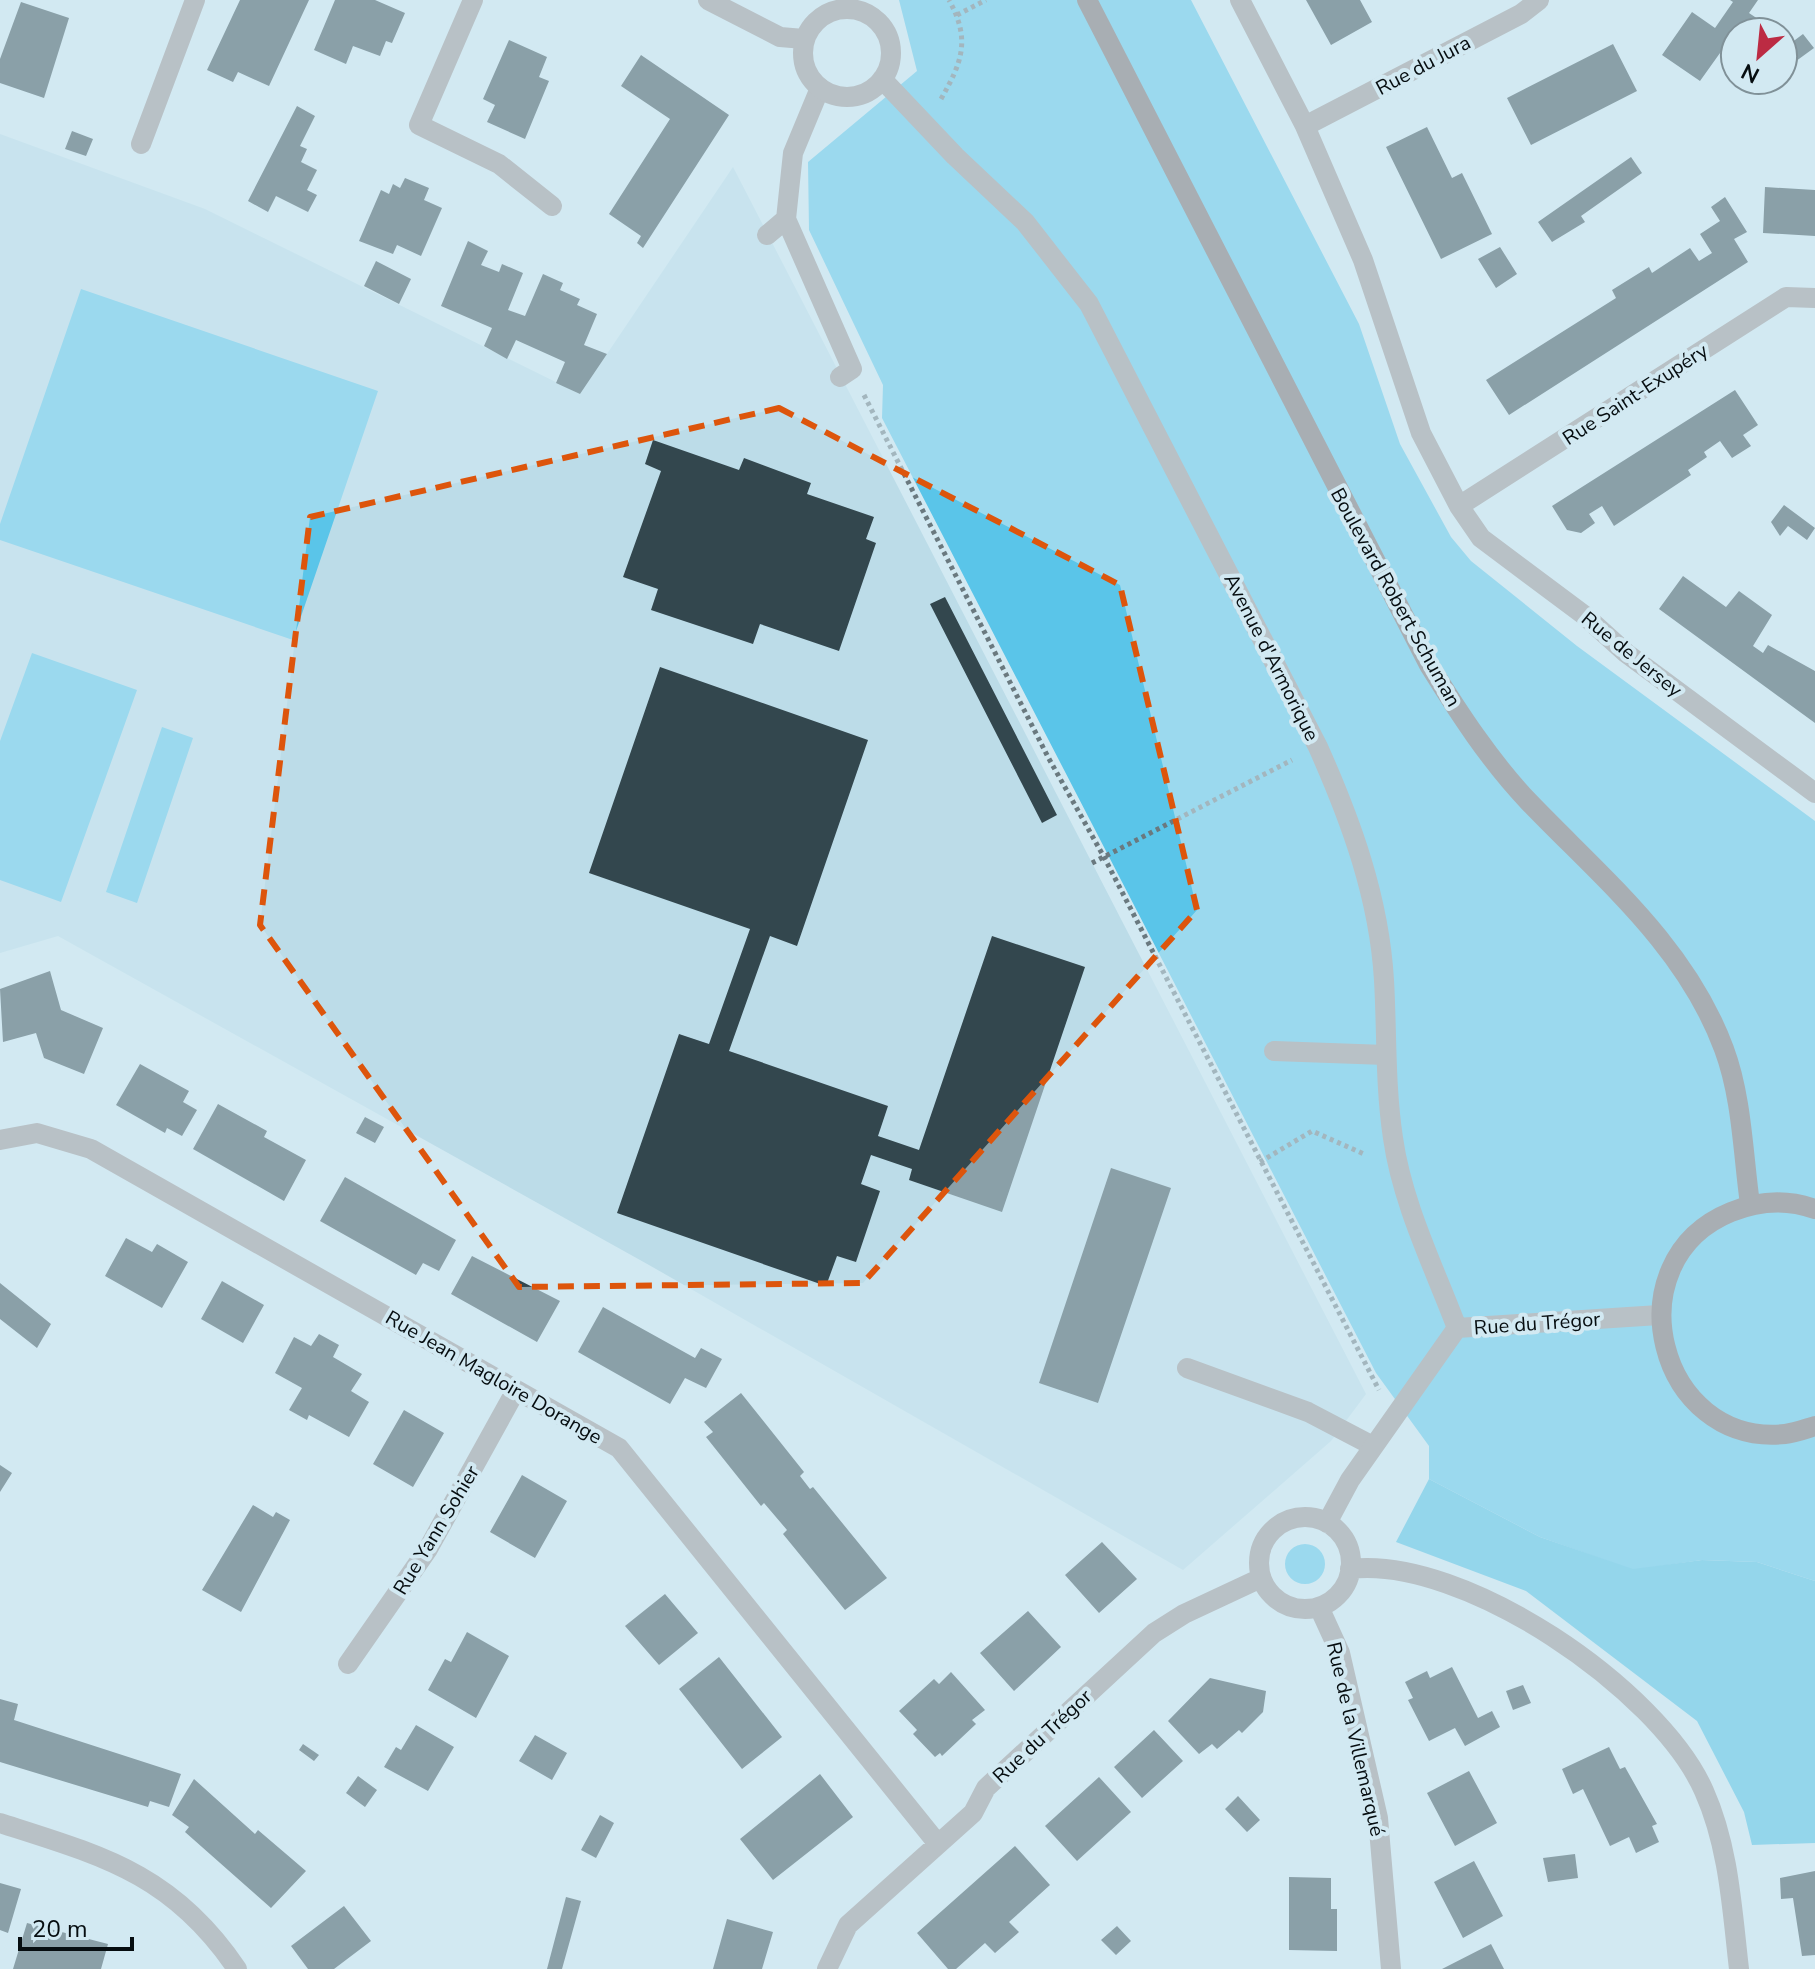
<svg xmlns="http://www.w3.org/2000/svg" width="1815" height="1969" font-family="'Nunito Sans',sans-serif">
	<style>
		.built { fill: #bcdce8 }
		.green { fill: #5ac5e9 }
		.forest { fill: #4bbee3 }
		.building { fill: #33474e }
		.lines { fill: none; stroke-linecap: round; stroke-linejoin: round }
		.path { stroke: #6a797f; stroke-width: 5; stroke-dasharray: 4 4; stroke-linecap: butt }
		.lane { stroke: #9a9090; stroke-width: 20 }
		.street { stroke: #9a9090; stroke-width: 20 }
		.secondary { stroke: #766767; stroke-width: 20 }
		.marked { fill: none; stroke: #dd550c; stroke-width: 6; stroke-dasharray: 16 10; stroke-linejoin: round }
		.labels { text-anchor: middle; stroke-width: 8; stroke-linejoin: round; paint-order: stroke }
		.street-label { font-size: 20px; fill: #060d10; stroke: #d2e9f2 }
	</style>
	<rect width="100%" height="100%" fill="#d2e9f2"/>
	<path class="built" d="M0 134 205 209 580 394 733 167 1366 1394 1331 1441 1183 1570 649 1265 58 936 0 953Z"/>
	<path class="green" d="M899 0H1191L1359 324 1400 444 1451 537 1471 561 1577 646 1815 821V1581L1757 1562 1702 1560 1633 1570 1540 1537 1429 1479V1446L1376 1373 882 418 883 385 809 230 808 162 917 71Z
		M81 289 378 391 293 640 0 540V524Z
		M32 653 137 690 61 902 0 880V741Z
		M162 727 193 738 137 903 106 892Z
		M1285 1564a20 20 0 1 1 40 0a20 20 0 1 1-40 0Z"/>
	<path class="forest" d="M1429 1479 1540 1537 1633 1569 1702 1560 1757 1562 1815 1581V1843L1752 1845 1744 1812 1697 1721 1526 1591 1396 1542Z"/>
	<path class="building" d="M240 0H309L269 86 238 72 233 82 207 70Z
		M335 0H375L405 13 392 43 386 41 380 56 353 46 346 64 314 50Z
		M1306 0H1360L1372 22 1331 45Z
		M1730 0H1758L1749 13 1758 19 1748 32H1735V42L1730 39 1700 81 1662 55 1692 12 1715 28 1733 2Z
		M21 2 69 18 44 98 0 83V59Z
		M1803 34 1814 48 1792 64 1783 49Z
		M509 40 547 57 539 77 549 81 525 139 487 122 495 105 483 99Z
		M1613 44 1637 91 1531 145 1507 98Z
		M641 55 729 115 643 248 637 243 641 236 609 214 670 119 621 86Z
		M297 106 315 116 300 146 307 149 301 162 317 170 307 190 317 195 308 212 276 196 268 212 248 201Z
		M1427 127 1452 178 1462 173 1492 234 1441 259 1386 147Z
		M72 131 93 139 86 156 65 149Z
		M1631 157 1642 173 1581 216 1585 222 1552 242 1538 222Z
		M405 178 429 188 424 200 442 208 421 256 397 245 393 254 359 241 381 190 389 194 393 184 400 188Z
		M1765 187 1815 190V236L1763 233Z
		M1725 197 1747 232 1734 239 1748 262 1509 415 1486 380 1616 298 1612 290 1649 267 1652 273 1690 248 1699 261 1712 253 1700 234 1720 221 1711 207Z
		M468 241 488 251 481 265 499 272 502 264 523 273 508 310 525 316 543 274 563 283 560 290 580 299 577 305 597 314 584 345 607 354 580 394 556 383 565 362 516 340 507 359 484 346 492 328 441 306Z
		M1500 247 1517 274 1496 288 1478 259Z
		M376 261 411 279 399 304 364 286Z
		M1735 390 1758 425 1743 435 1751 446 1732 458 1720 441 1704 452 1707 457 1688 470 1691 475 1614 526 1602 506 1589 514 1595 523 1581 533 1567 530 1552 506Z
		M653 440 739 470 744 458 811 483 807 494 874 517 866 539 876 543 839 651 760 624 753 644 651 610 658 589 623 577 661 471 645 464Z
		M1784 505 1815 528 1807 540 1788 526 1780 536 1771 522Z
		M1683 576 1726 607 1739 591 1772 615 1753 646 1763 653 1768 645 1815 671V723L1659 609Z
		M945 597 1057 815 1042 823 930 604Z
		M660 667 868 740 797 946 770 936 729 1051 888 1106 878 1136 919 1150 992 936 1085 967 1002 1212 909 1180 912 1169 871 1155 861 1184 880 1191 856 1262 837 1256 826 1286 617 1213 679 1034 709 1044 750 929 589 873Z
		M50 971 61 1010 103 1028 84 1074 44 1058 36 1033 3 1042 0 989Z
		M140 1064 189 1091 183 1102 197 1110 182 1136 167 1128 165 1133 116 1105Z
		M218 1104 267 1131 264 1137 306 1160 284 1201 193 1149Z
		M365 1117 384 1127 375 1143 356 1133Z
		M1111 1168 1171 1188 1098 1403 1039 1383Z
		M345 1177 456 1240 439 1271 423 1263 416 1275 320 1221Z
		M126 1238 152 1252 157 1244 188 1262 162 1308 105 1276Z
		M472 1256 560 1301 537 1342 451 1294Z
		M222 1281 264 1305 243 1343 201 1319Z
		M0 1283 51 1324 37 1348 0 1319Z
		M603 1307 695 1358 701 1348 722 1359 706 1388 685 1378 670 1404 578 1352Z
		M319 1334 339 1345 333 1357 362 1374 351 1391 369 1402 349 1437 309 1415 307 1420 289 1410 302 1388 275 1373 294 1337 311 1346Z
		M741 1393 804 1472 800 1476 810 1489 813 1487 887 1578 845 1610 783 1534 787 1530 764 1503 761 1506 706 1437 713 1432 704 1422Z
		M404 1410 444 1433 413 1487 373 1464Z
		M0 1465 12 1473 0 1492Z
		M522 1475 567 1501 535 1558 490 1532Z
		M253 1505 273 1517 276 1512 290 1520 241 1612 202 1590Z
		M1102 1542 1137 1579 1099 1613 1065 1575Z
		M665 1594 698 1633 659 1665 625 1626Z
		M1028 1611 1061 1647 1014 1691 980 1653Z
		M467 1632 509 1656 476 1718 428 1690 445 1659 451 1662Z
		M719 1657 782 1737 742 1769 679 1689Z
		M1452 1667 1478 1718 1492 1711 1500 1727 1465 1746 1455 1728 1429 1741 1408 1700 1413 1698 1405 1682 1427 1671 1430 1678Z
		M951 1672 985 1710 972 1720 976 1724 942 1756 940 1753 935 1757 913 1734 917 1730 899 1711 934 1679 939 1684Z
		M1210 1678 1266 1691 1263 1712 1242 1733 1239 1730 1217 1749 1212 1744 1199 1754 1168 1721Z
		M1523 1685 1531 1703 1513 1710 1506 1691Z
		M0 1699 18 1704 14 1720 181 1774 169 1807 150 1801 148 1807 0 1762Z
		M416 1725 454 1747 428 1791 384 1767 396 1747 401 1750Z
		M1154 1730 1183 1761 1142 1798 1114 1767Z
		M535 1735 567 1753 552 1780 519 1761Z
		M303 1744 319 1755 314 1761 299 1750Z
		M1609 1747 1620 1769 1625 1767 1657 1824 1652 1826 1659 1842 1636 1853 1629 1837 1610 1846 1583 1789 1573 1794 1562 1769Z
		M1469 1771 1497 1823 1455 1846 1427 1793Z
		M820 1774 853 1817 773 1880 740 1839Z
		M358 1776 377 1790 365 1807 346 1793Z
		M1099 1777 1131 1812 1077 1861 1045 1826Z
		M194 1779 255 1834 258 1830 306 1871 271 1908 185 1832 189 1827 172 1815Z
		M1238 1796 1260 1820 1247 1832 1225 1809Z
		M600 1815 614 1823 596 1858 581 1850Z
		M1015 1846 1050 1885 1009 1922 1019 1932 995 1953 985 1943 956 1969H948L917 1933Z
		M1575 1854 1578 1878 1548 1882 1543 1858Z
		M1474 1861 1503 1916 1463 1938 1434 1882Z
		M1815 1871V1955L1802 1956 1793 1898 1781 1899 1780 1878Z
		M1289 1877 1331 1878V1909H1337V1951L1289 1950Z
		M0 1883 21 1889 8 1933 0 1930Z
		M566 1897 581 1901 562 1969H547Z
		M344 1906 371 1941 334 1969H308L291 1946Z
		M727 1919 773 1932 762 1969H713Z
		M27 1923 108 1944 101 1969H13Z
		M1117 1926 1131 1941 1116 1955 1101 1940Z
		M1491 1944 1504 1969H1442Z"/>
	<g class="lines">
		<path class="path" d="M957 15 986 0
			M941 99C962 62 971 40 949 0
			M864 395 1048 757 1104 857 1379 1390
			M1092 863 1292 760
			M1260 1162 1312 1131 1364 1154"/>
		<path class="lane" d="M473 0 419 125 499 164 552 206
			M820 88 793 153 786 219 852 369 840 377
			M141 144 195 0
			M767 235 786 219
			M1274 1051 1386 1055
			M1187 1368 1308 1412 1373 1446"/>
		<path class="street" d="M708 0 780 37 804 39
			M1240 0 1305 126 1363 260 1421 433 1459 506 1481 538 1584 615 1626 653 1815 793
			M803 53a44 44 0 1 1 88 0a44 44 0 1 1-88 0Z
			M882 79 955 156 1025 222 1089 304 1318 747C1351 821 1379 897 1384 980 1387 1032 1385 1085 1393 1138 1402 1203 1434 1267 1457 1328
			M1305 126 1521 14 1539 0
			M1459 506 1786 297 1815 298
			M0 1140 37 1133 91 1149 619 1448 938 1844
			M1457 1328 1659 1315
			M1259 1563a46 46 0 1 1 92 0a46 46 0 1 1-92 0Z
			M1327 1523 1350 1480 1457 1328
			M1350 1569C1463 1555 1659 1689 1704 1791 1729 1847 1732 1909 1739 1969
			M1319 1607 1340 1653 1378 1818 1391 1969
			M348 1664 428 1549 516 1390
			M0 1823C103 1856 173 1874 237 1969
			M827 1969 848 1925 973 1813 986 1788 1154 1633 1184 1614 1261 1578"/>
		<path class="secondary" d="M1087 0 1429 665C1459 713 1490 761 1529 802 1602 878 1686 946 1724 1049 1742 1097 1743 1154 1750 1204
			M1815 1209C1787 1199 1758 1201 1731 1212 1611 1261 1658 1447 1785 1434 1795 1433 1805 1429 1815 1426"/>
	</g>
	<path d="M0 0H1815V1969H0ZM779 408 1120 585 1197 910 863 1283 519 1287 260 925 310 517Z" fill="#d2e9f2" fill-opacity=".55" fill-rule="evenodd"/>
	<path class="marked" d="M779 408 1120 585 1197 910 863 1283 519 1287 260 925 310 517Z"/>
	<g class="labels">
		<g class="street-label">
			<text transform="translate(1423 65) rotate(-28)" y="7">Rue du Jura</text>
			<text transform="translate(1635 394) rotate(-33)" y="7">Rue Saint-Exupéry</text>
			<text transform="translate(1396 597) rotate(61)" y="7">Boulevard Robert Schuman</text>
			<text transform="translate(1632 654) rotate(39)" y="7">Rue de Jersey</text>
			<text transform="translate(1272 657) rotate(63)" y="7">Avenue d'Armorique</text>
			<text transform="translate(1537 1323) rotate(-4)" y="7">Rue du Trégor</text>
			<text transform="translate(494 1377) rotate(30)" y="7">Rue Jean Magloire Dorange</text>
			<text transform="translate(436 1530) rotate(-59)" y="7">Rue Yann Sohier</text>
			<text transform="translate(1042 1736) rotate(-43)" y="7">Rue du Trégor</text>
			<text transform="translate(1356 1739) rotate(77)" y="7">Rue de la Villemarqué</text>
		</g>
	</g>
	<g transform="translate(1759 56) rotate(207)"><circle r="38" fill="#d2e9f2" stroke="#809198" stroke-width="2"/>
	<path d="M0-6L14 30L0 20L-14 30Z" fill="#bc2b43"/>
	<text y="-12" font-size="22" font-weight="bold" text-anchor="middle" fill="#060d10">N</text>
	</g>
	<path d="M20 1937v12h112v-12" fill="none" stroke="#060d10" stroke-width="4"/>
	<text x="32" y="1937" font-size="24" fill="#060d10" stroke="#d2e9f2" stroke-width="6" paint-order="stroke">20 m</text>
</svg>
